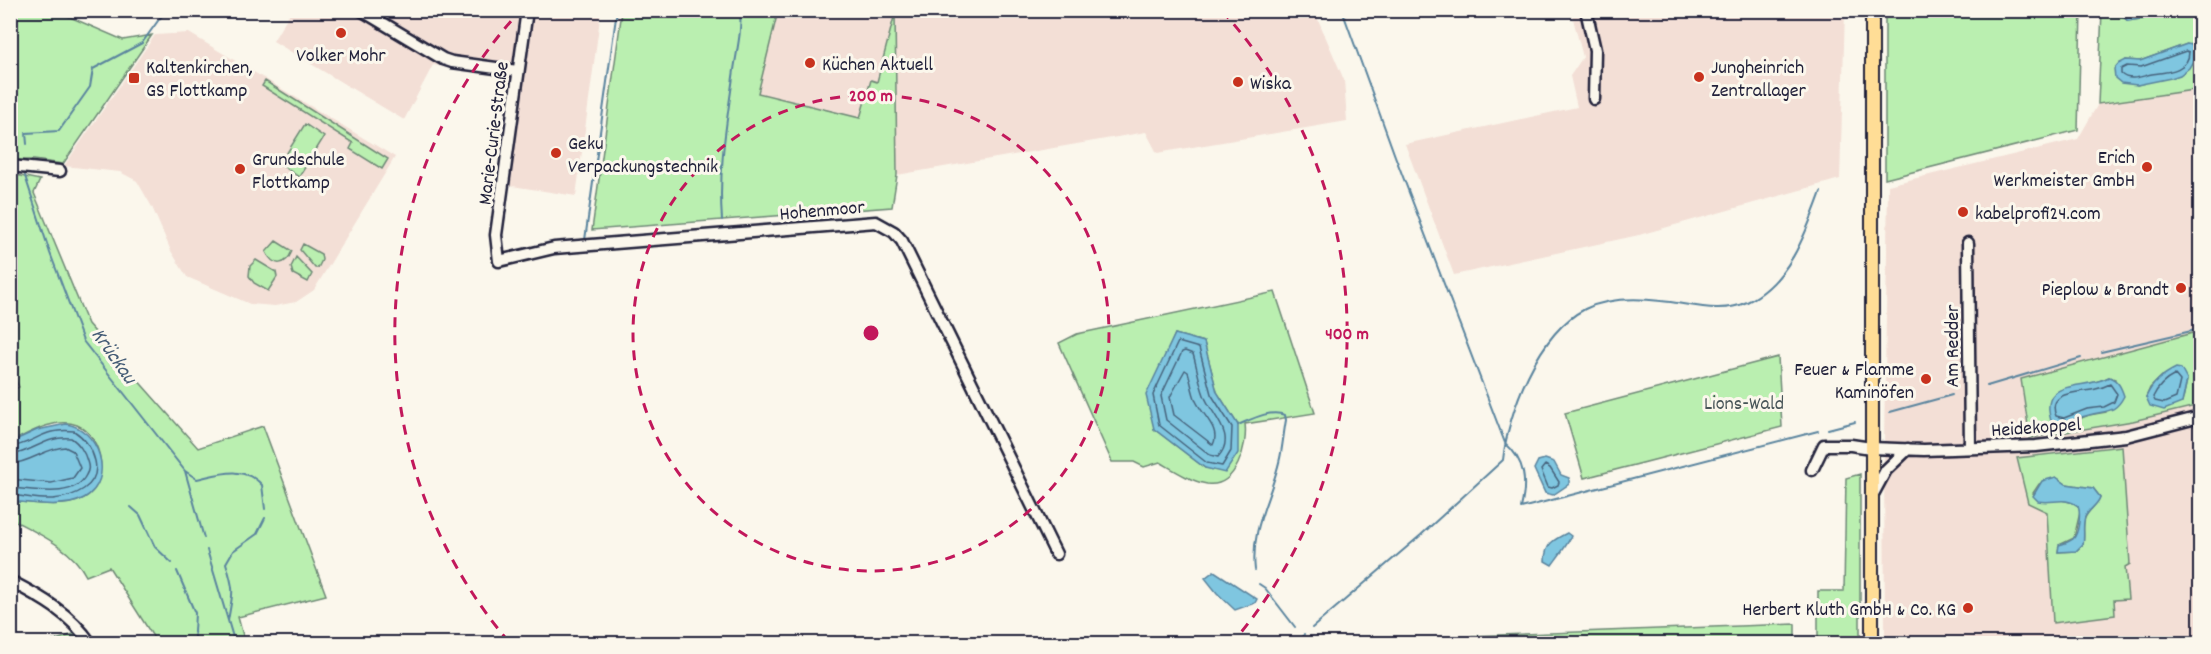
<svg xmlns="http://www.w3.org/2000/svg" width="2211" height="654" font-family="Dekko,sans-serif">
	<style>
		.built { fill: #f3dfd6 }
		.green { fill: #baefb0; stroke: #6e8876; stroke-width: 1.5; fill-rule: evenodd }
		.water { fill: #7fc6e0; stroke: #5a849e; stroke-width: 1.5 }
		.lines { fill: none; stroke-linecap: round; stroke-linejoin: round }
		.shore { stroke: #47647d; stroke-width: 1.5 }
		.stream { stroke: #5a849e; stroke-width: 2 }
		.minor-casing { stroke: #22223b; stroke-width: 15 }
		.major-casing { stroke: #22223b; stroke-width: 16 }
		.minor { stroke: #fbf7ec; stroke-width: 10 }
		.major { stroke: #ffdd96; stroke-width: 12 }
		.ring { fill: none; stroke: #c2185b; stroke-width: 3; stroke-dasharray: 10 8 }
		.poi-dot { fill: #c8321e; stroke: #fbf7ec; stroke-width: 2 }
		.labels { text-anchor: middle; stroke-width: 6; stroke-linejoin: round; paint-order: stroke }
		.poi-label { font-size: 20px; fill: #22223b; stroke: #fbf7ec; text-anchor: start }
		.street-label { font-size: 20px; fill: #22223b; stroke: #fbf7ec }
		.park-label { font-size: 20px; fill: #485558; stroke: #fbf7ec }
		.water-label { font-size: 21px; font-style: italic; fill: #435b75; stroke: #fbf7ec }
		.centre { fill: #c2185b; stroke: #fbf7ec; stroke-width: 3 }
		.ring-label { font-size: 18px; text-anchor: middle; font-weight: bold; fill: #c2185b; stroke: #fbf7ec; stroke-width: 6; stroke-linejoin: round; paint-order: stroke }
	</style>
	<rect width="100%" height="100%" fill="#fbf7ec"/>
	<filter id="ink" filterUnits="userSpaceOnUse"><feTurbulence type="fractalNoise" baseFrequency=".0167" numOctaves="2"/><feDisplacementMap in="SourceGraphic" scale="12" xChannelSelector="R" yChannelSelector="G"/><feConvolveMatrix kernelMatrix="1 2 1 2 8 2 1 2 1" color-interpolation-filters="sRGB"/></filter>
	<g filter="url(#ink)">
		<path class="built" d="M1314 10 1344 80 1347 121 1157 153 1146 132 897 175 894 16 877 82 871 80 861 118 758 93 778 11Z
			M291 11H601L576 196 499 184 513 76 433 65 404 120 273 41Z
			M1571 11H1845L1840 179 1639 235 1454 275 1405 144 1577 107 1570 76 1583 57Z
			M189 33 395 157 314 290 296 302 275 306 250 304 187 277 171 251 152 207 137 181 120 172 64 166 155 35Z
			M2200 89V643L1885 644 1884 444 1888 185 2078 139 2098 104Z"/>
		<path class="green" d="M10 11H56L123 40 152 35 63 164 34 160H11Z
			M622 11H778L758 93 860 118 871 80 877 82 895 13 897 175 892 207 592 230Z
			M1885 11H2081L2078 130 1885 179Z
			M2102 11H2120L2121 15 2128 21 2172 14 2186 17 2191 15 2193 11H2200V89L2098 104ZM2187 44 2150 81 2137 85 2126 60 2140 61Z
			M265 81 388 159 382 169 350 149 353 143 262 86Z
			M305 124 324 137 299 177 280 164Z
			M11 174 40 180 34 193 88 324 198 448 263 426 326 595 238 617 245 643H157L109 567 86 576C72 548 37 533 11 519V501C32 503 64 509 84 498 111 484 103 436 77 425 55 417 29 433 11 442V391L19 387 10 370Z
			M276 241 292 251C286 266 274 268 266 252Z
			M303 244 321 254 322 260 318 268H315L300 250Z
			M296 257 312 274 308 282 293 274 291 267Z
			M256 260 276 272 277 277 268 291 254 283 249 276 250 266Z
			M1275 292 1315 413 1245 424C1248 446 1236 488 1207 484 1190 481 1174 470 1160 462L1144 467 1134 462H1112L1059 343 1077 334ZM1175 334 1204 342 1217 392 1238 425 1205 468 1154 429 1164 360Z
			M2200 331V405L2133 421 2030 438 2021 379ZM2162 376 2187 380 2182 403 2146 397 2150 388ZM2109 377 2115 379 2106 412 2089 415 2074 421 2055 393C2073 385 2092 386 2109 377Z
			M1778 357 1782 427 1584 478 1565 413Z
			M2122 446 2130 564 2125 567 2128 599 2114 600 2115 615 2053 623 2047 512 2028 503 2017 458ZM2056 477 2066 484 2093 488 2100 497C2097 505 2089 509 2085 518 2082 526 2085 535 2083 544L2076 551 2058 552 2059 545 2074 538 2080 512 2078 506 2074 503 2033 493 2039 484Z
			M1860 474V643H1818V591H1844L1846 478Z
			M1795 624V643H1466L1472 636Z
			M79 632 85 644H45Z"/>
		<path class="water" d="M2120 11V10L2193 11 2191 15 2186 17 2172 14 2128 21 2121 15Z
			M2187 44 2192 45 2196 56 2189 68 2180 75 2171 78 2137 85 2121 83 2115 78 2114 69 2118 64 2126 60 2140 61Z
			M1175 334 1204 342 1217 392 1238 425V453L1225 473 1205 468 1154 429 1146 395Z
			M2176 368 2181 369 2187 380 2182 403 2164 410 2150 406 2146 397C2153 382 2162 375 2176 368Z
			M2109 377C2118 380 2121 387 2124 396 2115 414 2106 410 2089 415 2076 418 2066 424 2052 424 2036 377 2083 391 2109 377Z
			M66 424C98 428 117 479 84 498 65 509 31 503 11 501V442L37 430Z
			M1545 459 1554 462 1561 475 1569 478V484L1553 495 1545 493 1534 469 1538 461Z
			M2056 477 2066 484 2093 488 2100 497C2098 505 2089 509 2085 517 2082 526 2085 535 2083 544L2076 551 2058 552 2059 545C2063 544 2069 542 2073 539 2079 533 2081 513 2078 506 2065 496 2053 504 2038 501L2033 496 2042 481Z
			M1567 533 1571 536C1569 543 1557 558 1552 565L1545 561C1545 544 1553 540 1567 533Z
			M1214 571 1257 599 1255 603 1235 610 1217 593 1205 578Z"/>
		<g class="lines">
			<path class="shore" d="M2186 51 2189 52C2189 71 2167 72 2152 74 2142 76 2130 82 2121 74V69L2127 66 2141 67Z
				M1178 342 1199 348 1211 394 1232 427 1231 451 1222 466 1207 463 1159 425 1153 395Z
				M1185 351 1193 354C1197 367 1199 382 1204 395 1211 415 1238 435 1218 457L1210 455 1166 420 1161 396 1182 352Z
				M1185 370 1188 372C1191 381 1192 392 1196 401 1203 416 1221 429 1213 445L1174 415 1170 397Z
				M2175 375 2180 381 2176 398 2164 403 2155 401 2153 397C2158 386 2165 380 2175 375Z
				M2110 384 2117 394 2114 402 2104 407 2087 409 2064 418 2056 416C2046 390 2080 393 2096 389 2101 388 2106 386 2110 384Z
				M10 447C34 444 44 427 74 431 85 438 92 449 95 461 101 487 73 497 53 499 39 500 24 496 10 495
				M10 455C32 453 46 435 71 438 79 443 85 453 87 461 89 467 89 470 86 475 74 500 32 489 10 488
				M10 464C30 463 45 448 65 447L73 451 80 468 73 478 51 483 10 479
				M1545 465 1550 468 1559 482 1558 485 1552 488 1548 487 1541 470Z"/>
			<path class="stream" d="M1342 10 1395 156 1505 443C1526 461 1527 483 1521 508L1818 431
				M27 144 26 133 59 131 90 87 93 69 142 43 160 18 168 10
				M25 176 50 253 83 341 185 471 204 538
				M722 220C718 169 727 120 734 70 737 49 742 31 740 10
				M585 240 617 10
				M2101 352 2200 329
				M1987 386 2081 358
				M1890 412 1952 395
				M1238 425C1252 419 1270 409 1285 415L1286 420C1284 431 1283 442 1281 453 1274 494 1250 525 1255 570
				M1828 429 1855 422
				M185 471 197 479C220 474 244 465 262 485L265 509
				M131 507 140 515 155 547 172 563
				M207 550 235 644
				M177 571 195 613 194 632 197 644
				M1259 584 1265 588 1295 627
				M228 621C233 591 235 593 226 563L233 551 257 534 265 518
				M1312 628 1421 535 1503 460C1508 412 1538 333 1585 309 1607 298 1636 298 1661 301 1688 303 1720 315 1747 302 1789 282 1806 233 1821 192
				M1285 644 1303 638 1304 634"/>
			<defs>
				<path id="minor" d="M361 10 443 59 452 62 518 71
					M527 10 496 235 499 261 554 248 876 222 894 232 902 241 1056 554
					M1586 10 1595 50 1594 99
					M10 166 60 171
					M1968 243 1970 448
					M1812 470 1824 445H1851L1871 448 1924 450 2036 446 2126 436 2200 417
					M1872 496 1886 470 1908 449
					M10 581C41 597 71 614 91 644"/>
				<path id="major" d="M1872 10V644"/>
			</defs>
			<use href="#minor" class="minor-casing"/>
			<use href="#major" class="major-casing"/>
			<use href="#minor" class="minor"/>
			<use href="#major" class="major"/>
		</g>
	</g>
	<g class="ring">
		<circle cx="871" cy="333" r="238"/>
		<path d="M509 642A476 476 0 0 1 520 11M1222 11A476 476 0 0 1 1233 642"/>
	</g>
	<g class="poi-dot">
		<circle cx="341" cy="33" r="6"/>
		<circle cx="810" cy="63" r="6"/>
		<circle cx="1699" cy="77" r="6"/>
		<rect x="128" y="72" width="12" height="12" rx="3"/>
		<circle cx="1238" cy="82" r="6"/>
		<circle cx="556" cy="153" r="6"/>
		<circle cx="2147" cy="167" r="6"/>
		<circle cx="240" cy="169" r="6"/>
		<circle cx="1963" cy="212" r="6"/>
		<circle cx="2181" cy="288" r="6"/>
		<circle cx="1926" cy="379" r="6"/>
		<circle cx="1968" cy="608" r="6"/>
	</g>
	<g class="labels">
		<g class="poi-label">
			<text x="341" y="61" text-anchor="middle">Volker Mohr</text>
			<text x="822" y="70">Küchen Aktuell</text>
			<text x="146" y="73">Kaltenkirchen,<tspan x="146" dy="23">GS Flottkamp</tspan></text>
			<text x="1711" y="73">Jungheinrich<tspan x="1711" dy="23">Zentrallager</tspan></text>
			<text x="1250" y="89">Wiska</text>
			<text x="568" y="149">Geku<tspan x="568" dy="23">Verpackungstechnik</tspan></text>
			<text x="2135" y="163" text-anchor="end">Erich<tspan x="2135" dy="23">Werkmeister GmbH</tspan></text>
			<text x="252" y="165">Grundschule<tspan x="252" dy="23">Flottkamp</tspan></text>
			<text x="1975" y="219">kabelprofi24.com</text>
			<text x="2169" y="295" text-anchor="end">Pieplow &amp; Brandt</text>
			<text x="1914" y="375" text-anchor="end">Feuer &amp; Flamme<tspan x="1914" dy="23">Kaminöfen</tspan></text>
			<text x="1956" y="615" text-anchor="end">Herbert Kluth GmbH &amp; Co. KG</text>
		</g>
		<g class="street-label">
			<text transform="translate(492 133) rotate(-83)" y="7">Marie-Curie-Straße</text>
			<text transform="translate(822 209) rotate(-5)" y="7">Hohenmoor</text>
			<text transform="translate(1951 346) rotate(-90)" y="7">Am Redder</text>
			<text transform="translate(2036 426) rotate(-4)" y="7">Heidekoppel</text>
		</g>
		<g class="park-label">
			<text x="1744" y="409">Lions-Wald</text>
		</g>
		<g class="water-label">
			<text transform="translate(115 355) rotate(55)" y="7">Krückau</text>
		</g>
	</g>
	<circle cx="871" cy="333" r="9" class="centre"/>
	<g class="ring-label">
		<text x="871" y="101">200 m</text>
		<text x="1347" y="339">400 m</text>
	</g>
	<rect width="2211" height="654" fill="none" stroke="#fbf7ec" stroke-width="36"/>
	<rect x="18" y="18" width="2175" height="618" fill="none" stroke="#22223b" stroke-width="2" filter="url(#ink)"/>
</svg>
